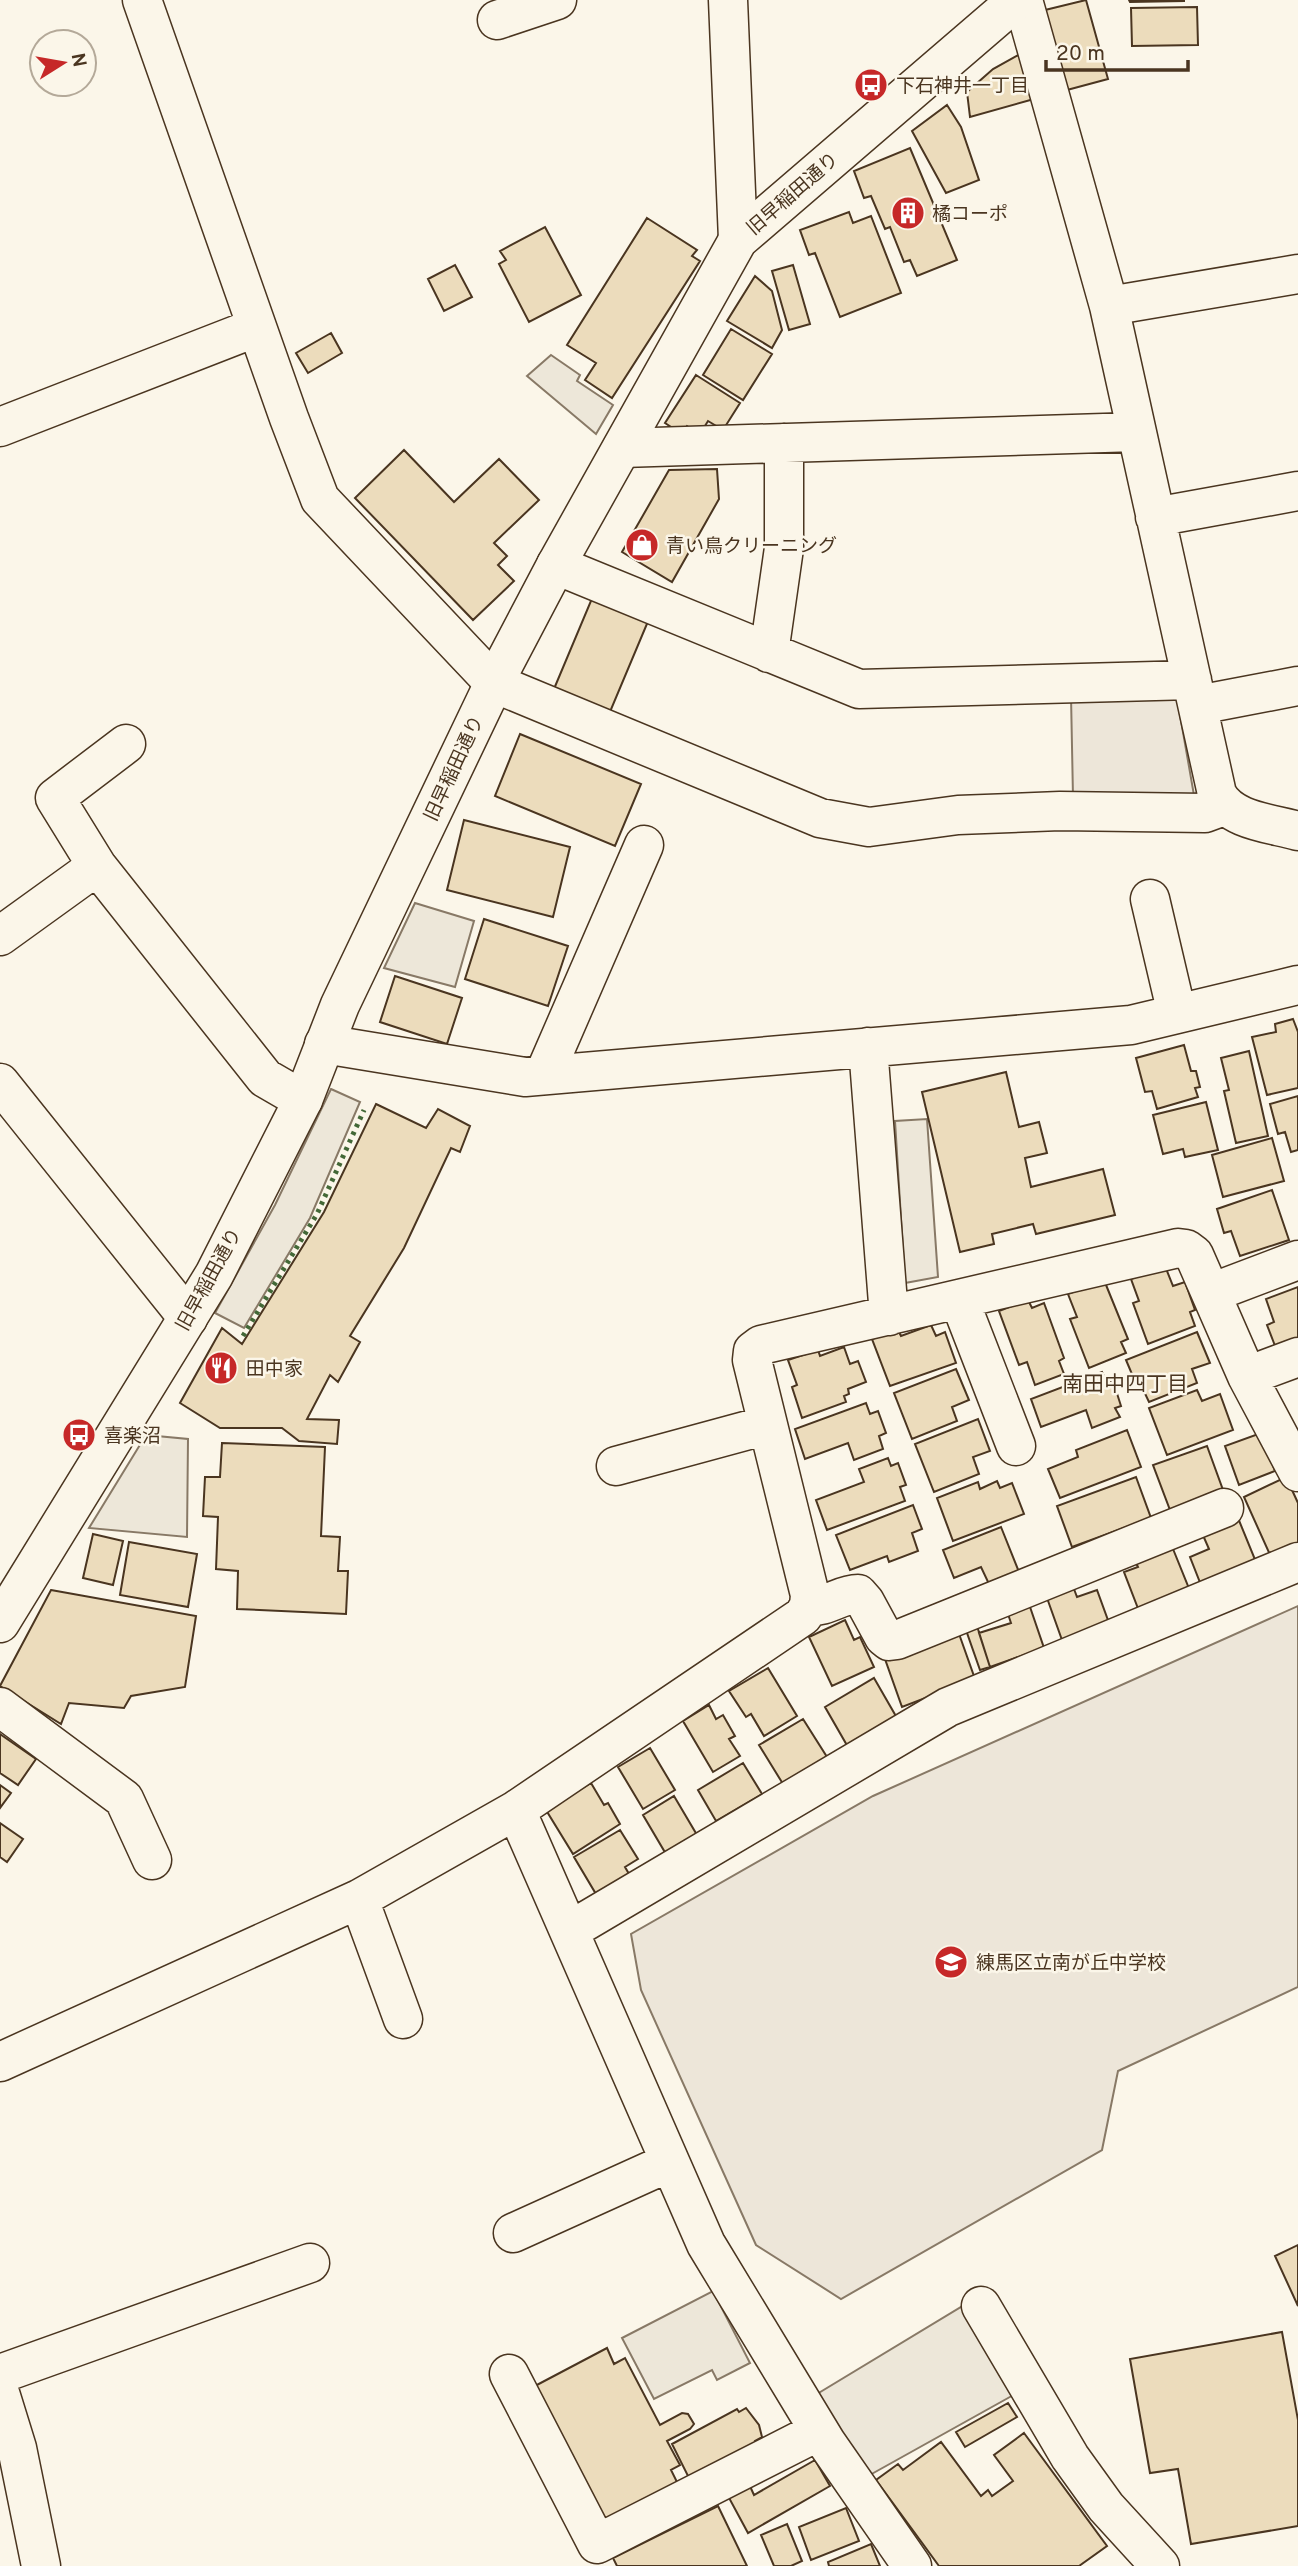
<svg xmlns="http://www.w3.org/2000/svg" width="1298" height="2566" font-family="Overpass,'Noto Sans JP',sans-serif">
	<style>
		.green { fill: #ede6d9; stroke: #887966; stroke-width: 2 }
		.parking { fill: #ede7d9; stroke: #887966; stroke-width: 2 }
		.building { fill: #ecdcbc; stroke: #4a3520; stroke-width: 2 }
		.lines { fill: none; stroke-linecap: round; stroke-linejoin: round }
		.minor-casing { stroke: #4a3520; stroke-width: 41 }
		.major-casing { stroke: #4a3520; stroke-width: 41 }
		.minor { stroke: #fbf6e9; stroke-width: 38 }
		.major { stroke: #fbf6e9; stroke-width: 38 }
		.hedge { stroke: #436837; stroke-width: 5; stroke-dasharray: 3.5 5; stroke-linecap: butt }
		.labels { text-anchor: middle; stroke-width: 5; stroke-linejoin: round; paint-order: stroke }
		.poi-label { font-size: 19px; fill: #4a3520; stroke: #fbf6e9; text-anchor: start }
		.street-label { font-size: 19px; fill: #4a3520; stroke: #fbf6e9 }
		.neighbourhood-label { font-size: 21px; fill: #4a3520; stroke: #fbf6e9 }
	</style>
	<rect width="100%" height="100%" fill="#fbf6e9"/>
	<path class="green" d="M1176 692 1195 801 1073 797 1071 696Z
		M1298 1606V1987L1118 2071 1102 2150 841 2299 756 2245 641 1990 631 1934 873 1796Z"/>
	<path class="parking" d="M551 355 580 375 577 381 613 405 596 434 527 376Z
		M415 903 474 921 455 987 384 968Z
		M331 1089 360 1102 310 1218 244 1328 215 1313 275 1205Z
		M927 1119 938 1277 905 1283 895 1121Z
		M146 1435 188 1439 187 1537 89 1528Z
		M713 2291 750 2363 717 2380 712 2370 654 2399 622 2338Z
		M966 2304 1017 2393 868 2476 817 2394Z"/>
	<path class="building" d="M1086 0 1108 79 1067 90 1045 10Z
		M1129 0H1184V1L1130 2Z
		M1197 7 1198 45 1132 46 1131 8Z
		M1022 53 1034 99 970 117 967 92 993 69Z
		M947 105 961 127 979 180 946 193 912 131Z
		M910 148 957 260 917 276 910 260 904 262 890 227 885 229 871 196 864 198 854 171Z
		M849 212 853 223 871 216 901 293 840 317 815 253 809 255 800 230Z
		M647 218 697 250 692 256 700 261 612 398 585 380 596 363 567 345Z
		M545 227 581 295 529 322 499 264 506 260 500 251Z
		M455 265 472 297 444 311 428 279Z
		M793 265 810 324 789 330 772 271Z
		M755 276 772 291 782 330 772 348 727 321Z
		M731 329 772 354 743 400 703 375Z
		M331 333 342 353 308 373 296 353Z
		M696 375 740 403 723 430 708 421 700 434 687 426 682 434 665 423Z
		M404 450 454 502 499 459 539 500 494 543 507 556 498 565 514 581 473 620 355 498Z
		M717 469 719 499 672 582 622 552 669 470Z
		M593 596 649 619 607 719 551 696Z
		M520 734 641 784 615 846 495 796Z
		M464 820 570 847 553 917 447 890Z
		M484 919 568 946 548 1006 465 979Z
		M395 976 462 998 447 1044 380 1022Z
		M1293 1019 1298 1032V1088L1267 1095 1252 1037 1276 1032 1275 1024Z
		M1184 1045 1191 1071H1196L1200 1087 1195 1088 1198 1097 1157 1109 1152 1091 1145 1092 1136 1058Z
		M1249 1051 1268 1136 1236 1143 1224 1091 1229 1090 1221 1058Z
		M1006 1072 1019 1127 1039 1122 1047 1153 1025 1158 1031 1187 1103 1169 1115 1215 1036 1234 1033 1224 992 1234 994 1244 960 1252 922 1092Z
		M1298 1096V1150L1291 1152 1285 1132 1278 1134 1270 1104Z
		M1206 1102 1218 1150 1185 1157 1183 1149 1163 1154 1153 1115Z
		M376 1104 426 1128 438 1109 470 1126 460 1152 451 1148 404 1248 350 1336 360 1342 338 1382 330 1375 307 1419 339 1420 337 1444 299 1441 282 1428H220L180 1403 222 1328 242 1344 324 1212Z
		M1272 1138 1284 1181 1223 1197 1212 1155Z
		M1272 1190 1289 1240 1240 1256 1231 1231 1224 1233 1217 1209Z
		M1165 1266 1173 1286 1185 1282 1195 1310 1190 1312 1195 1326 1148 1344 1133 1303 1139 1301 1131 1279Z
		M1104 1280 1128 1339 1121 1342 1126 1353 1089 1368 1070 1319 1077 1317 1068 1294Z
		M1298 1287V1343L1277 1351 1267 1325 1274 1322 1266 1299Z
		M1028 1300 1032 1308 1044 1303 1064 1358 1059 1361 1064 1374 1035 1385 1027 1362 1019 1365 999 1311Z
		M931 1325 936 1336 945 1332 956 1363 890 1386 872 1339 898 1330 901 1336Z
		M1197 1332 1210 1363 1192 1369 1197 1383 1149 1402 1141 1385 1137 1386 1126 1360Z
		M844 1347 850 1364 858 1361 866 1382 848 1389 849 1394 844 1396 846 1402 802 1418 792 1387 797 1385 788 1360 818 1350 820 1356Z
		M956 1369 969 1400 952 1407 957 1421 912 1439 894 1393Z
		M1102 1372 1107 1383 1113 1381 1121 1406 1115 1408 1120 1417 1092 1428 1086 1410 1041 1427 1031 1399Z
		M1197 1390 1202 1401 1220 1394 1233 1430 1167 1455 1149 1408Z
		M866 1403 870 1414 878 1411 886 1433 879 1436 883 1449 854 1460 848 1443 805 1459 795 1429Z
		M978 1419 990 1451 973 1457 979 1474 934 1492 915 1444Z
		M1127 1430 1141 1467 1060 1498 1048 1469 1078 1457 1076 1450Z
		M1261 1433 1275 1471 1239 1485 1225 1446Z
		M222 1443 325 1447 321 1536 340 1537 338 1571H348L346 1614 237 1609 238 1571 216 1569 218 1517 203 1516 205 1477H220Z
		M1207 1446 1223 1490 1170 1510 1153 1465Z
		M888 1458 891 1466 898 1463 906 1485 900 1487 905 1501 827 1530 816 1500 864 1482 859 1469Z
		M1136 1477 1151 1518 1072 1547 1057 1506Z
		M1286 1477 1298 1503V1545L1271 1557 1244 1497Z
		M997 1481 1000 1488 1012 1483 1024 1514 953 1541 937 1498 978 1482 980 1489Z
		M913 1505 922 1529 912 1533 918 1551 889 1562 887 1556 850 1570 836 1535Z
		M1238 1518 1256 1562 1201 1585 1190 1557 1209 1549 1202 1533Z
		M1001 1527 1019 1572 989 1584 981 1567 954 1578 943 1550Z
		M93 1534 123 1541 113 1585 83 1578Z
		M129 1542 197 1554 188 1607 120 1595Z
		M1171 1544 1190 1591 1139 1611 1124 1572 1138 1567 1134 1559Z
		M1074 1589 1077 1597 1097 1590 1109 1623 1062 1640 1047 1598Z
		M51 1590 196 1616 185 1687 131 1696 124 1708 69 1703 61 1724 0 1686Z
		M1029 1604 1044 1648 990 1667 979 1633 1011 1623 1007 1611Z
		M845 1620 854 1640 860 1637 874 1667 832 1686 809 1637Z
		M977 1626 990 1667 980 1670 966 1630Z
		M958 1631 975 1679 902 1707 885 1659Z
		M768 1668 797 1716 764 1736 751 1714 746 1717 729 1691Z
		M874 1678 897 1718 848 1747 825 1707Z
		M709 1705 716 1719 723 1715 735 1736 729 1739 740 1756 713 1772 683 1721Z
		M803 1719 827 1757 783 1784 759 1745Z
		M0 1734 36 1759 18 1785 0 1773Z
		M650 1748 675 1790 643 1809 618 1767Z
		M743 1763 762 1794 716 1821 698 1790Z
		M591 1783 604 1805 608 1803 620 1824 573 1854 546 1810Z
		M0 1785 11 1793 0 1808Z
		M674 1796 697 1835 666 1854 643 1815Z
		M0 1823 23 1839 7 1862 0 1857Z
		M620 1830 638 1859 625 1867 629 1874 596 1894 574 1857Z
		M1298 2245V2306L1275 2256Z
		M1282 2332 1298 2420V2526L1191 2544 1178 2469 1150 2473 1130 2359Z
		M607 2348 614 2364 625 2358 660 2425 682 2413 688 2414 694 2424 690 2429 667 2441 680 2465 671 2470 678 2484 605 2523 533 2387Z
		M1008 2403 1017 2417 965 2447 956 2432Z
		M746 2408 759 2425 762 2437 755 2441 756 2444 690 2480 672 2444 737 2409 739 2412Z
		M1024 2433 1107 2546 1079 2566H939L876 2480 898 2464 903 2470 941 2442 981 2496 988 2490 992 2496 1013 2481 994 2455Z
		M815 2460 830 2486 748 2533 728 2496 749 2484 754 2495Z
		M718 2506 747 2566H617L613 2558Z
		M846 2508 859 2541 811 2560 799 2527Z
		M787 2524 802 2561 791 2566H774L761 2535Z
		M871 2544 880 2566H829L828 2562Z"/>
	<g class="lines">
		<defs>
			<path id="minor" d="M142 0 289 418 320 499 494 683 820 818 869 827 958 815 1060 811 1205 813 1224 806
				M728 0 738 240
				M1023 0 1109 306 1217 794C1231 821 1270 823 1298 831
				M497 20 557 0
				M1109 306 1298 274
				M0 427 257 327
				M622 448 1136 432
				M1155 517 1298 491
				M556 565 859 689 1192 680
				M769 653 784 548V443
				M1198 705 1298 686
				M126 744 55 798 97 866 265 1078 303 1100
				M1150 899 1177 1014
				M0 936 97 866
				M324 1044 525 1077 1131 1025 1298 985
				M868 1047 889 1316
				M544 1075 644 845
				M0 1083 188 1318
				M1211 1293 1298 1260
				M959 1299 1016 1446
				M1247 1376 1298 1357
				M616 1466 767 1425
				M809 1606C827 1608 840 1594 858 1594L865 1602 884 1637 889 1641 897 1640 1224 1508
				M0 1707 124 1799 152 1860
				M516 1810 803 1616 809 1606 810 1595 752 1360 753 1351 761 1345 1178 1248 1186 1249 1194 1255 1247 1376 1298 1472
				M359 1899 403 2019
				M569 1931 948 1707 1298 1562
				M0 2062 359 1899 516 1810 706 2244 826 2442 912 2566
				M513 2233 670 2162
				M981 2306 1070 2457 1106 2507 1160 2566
				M0 2374 310 2263
				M509 2374 597 2544 819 2431
				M0 2393 17 2448 41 2566"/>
			<path id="major" d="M0 1623 214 1275 303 1100 340 1005 494 683 556 565 738 240 1017 0"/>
		</defs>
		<use href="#minor" class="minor-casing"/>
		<use href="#major" class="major-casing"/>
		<use href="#minor" class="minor"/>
		<use href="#major" class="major"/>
		<path class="hedge" d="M243 1336 317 1214 364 1110"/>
	</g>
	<defs>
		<symbol id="bus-disc" viewBox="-11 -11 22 22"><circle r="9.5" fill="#c62828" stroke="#fbf6e9"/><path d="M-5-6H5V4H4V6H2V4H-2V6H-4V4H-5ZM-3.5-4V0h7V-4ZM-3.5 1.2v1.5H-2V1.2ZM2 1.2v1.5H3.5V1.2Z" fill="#fff"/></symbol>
		<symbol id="building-disc" viewBox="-11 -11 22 22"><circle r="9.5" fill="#c62828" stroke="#fbf6e9"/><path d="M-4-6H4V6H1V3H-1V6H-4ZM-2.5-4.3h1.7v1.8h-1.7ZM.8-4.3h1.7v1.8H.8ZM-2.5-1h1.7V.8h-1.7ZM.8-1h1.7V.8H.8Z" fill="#fff"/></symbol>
		<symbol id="shop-disc" viewBox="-11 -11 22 22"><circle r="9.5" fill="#c62828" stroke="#fbf6e9"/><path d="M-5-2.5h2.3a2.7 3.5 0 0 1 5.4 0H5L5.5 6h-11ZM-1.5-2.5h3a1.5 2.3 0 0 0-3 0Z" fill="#fff"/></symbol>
		<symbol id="restaurant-disc" viewBox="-11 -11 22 22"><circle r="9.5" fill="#c62828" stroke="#fbf6e9"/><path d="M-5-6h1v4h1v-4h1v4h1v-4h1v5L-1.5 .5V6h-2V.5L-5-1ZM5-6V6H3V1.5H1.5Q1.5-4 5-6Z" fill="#fff"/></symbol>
		<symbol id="school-disc" viewBox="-11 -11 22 22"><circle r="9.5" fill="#c62828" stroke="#fbf6e9"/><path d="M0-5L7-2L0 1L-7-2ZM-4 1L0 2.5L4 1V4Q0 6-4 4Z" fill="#fff"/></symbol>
	</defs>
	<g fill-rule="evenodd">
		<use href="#bus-disc" x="852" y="66" width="38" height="38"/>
		<use href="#building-disc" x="889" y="194" width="38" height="38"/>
		<use href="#shop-disc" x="623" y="526" width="38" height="38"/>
		<use href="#restaurant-disc" x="202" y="1349" width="38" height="38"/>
		<use href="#bus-disc" x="60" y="1416" width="38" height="38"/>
		<use href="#school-disc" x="932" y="1943" width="38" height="38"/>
	</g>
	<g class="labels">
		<g class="poi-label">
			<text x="896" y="92">下石神井一丁目</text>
			<text x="932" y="220">橘コーポ</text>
			<text x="666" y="552">青い鳥クリーニング</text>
			<text x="246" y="1375">田中家</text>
			<text x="104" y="1442">喜楽沼</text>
			<text x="976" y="1969">練馬区立南が丘中学校</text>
		</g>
		<g class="street-label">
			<text transform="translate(792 193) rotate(-41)" y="7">旧早稲田通り</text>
			<text transform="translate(453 768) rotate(-65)" y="7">旧早稲田通り</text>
			<text transform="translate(208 1279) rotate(-61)" y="7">旧早稲田通り</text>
		</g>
		<g class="neighbourhood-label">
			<text x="1125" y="1391">南田中四丁目</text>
		</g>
	</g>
	<g transform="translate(63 63) rotate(79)"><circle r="33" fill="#fbf6e9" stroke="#b4a999" stroke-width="2"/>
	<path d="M0-5L12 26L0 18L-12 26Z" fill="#c62828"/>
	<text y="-10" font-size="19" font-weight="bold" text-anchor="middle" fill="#4a3520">N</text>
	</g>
	<path d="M1046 60v10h142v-10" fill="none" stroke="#4a3520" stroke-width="3.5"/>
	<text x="1056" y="60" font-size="21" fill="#4a3520" stroke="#fbf6e9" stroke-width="5" paint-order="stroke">20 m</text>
</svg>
